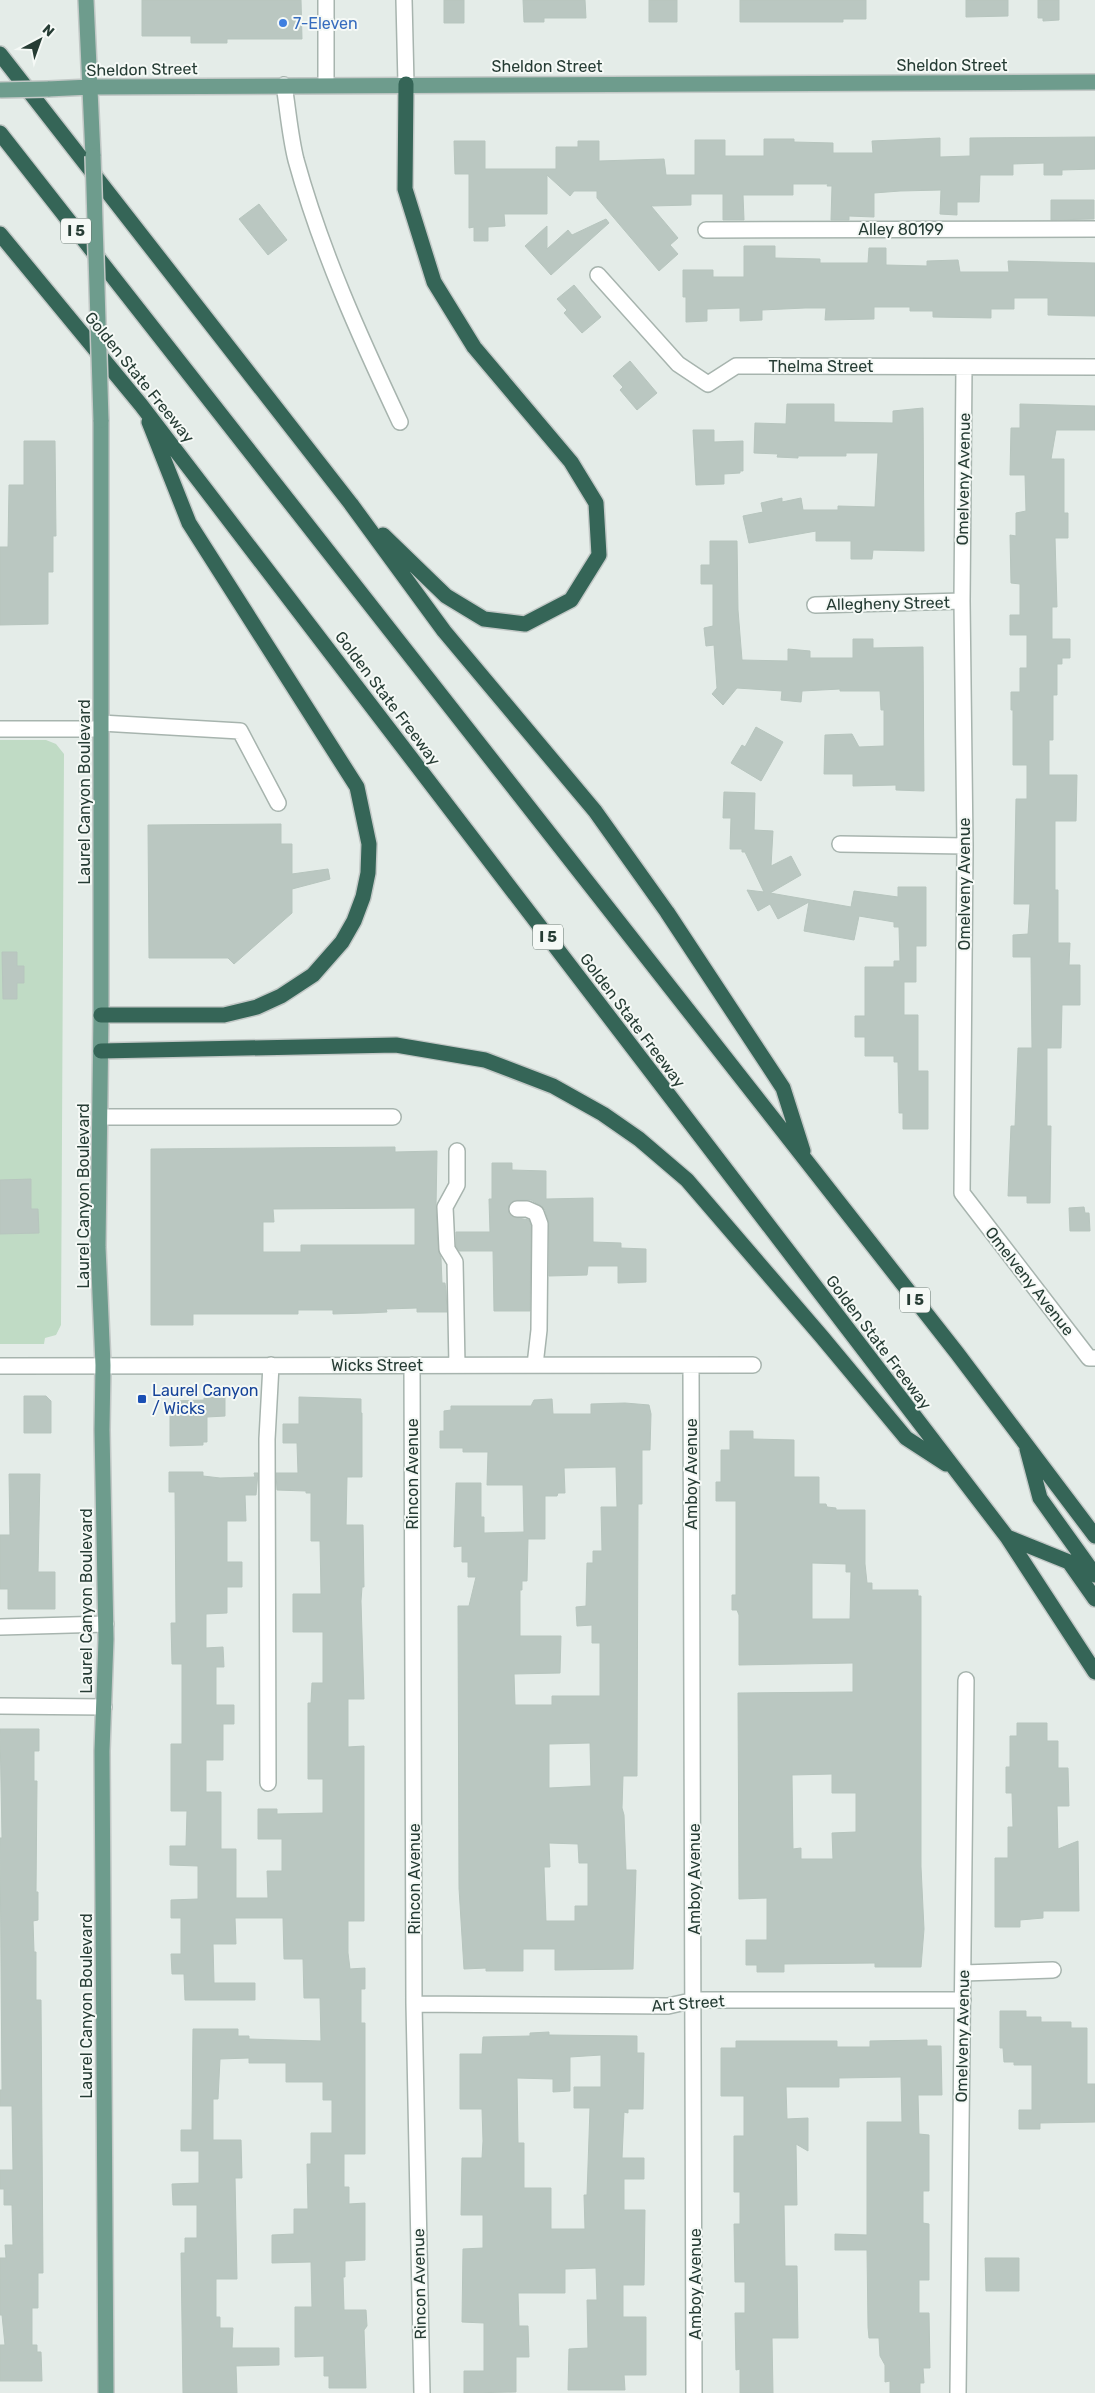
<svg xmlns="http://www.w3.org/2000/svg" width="1095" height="2393" font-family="Rubik,sans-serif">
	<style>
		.green { fill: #c0dbc5 }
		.building { fill: #bac7c1; stroke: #b7c5be; fill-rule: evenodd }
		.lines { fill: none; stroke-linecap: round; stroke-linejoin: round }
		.minor-casing { stroke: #a7b4ae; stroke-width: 18 }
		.major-casing { stroke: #c2c8c6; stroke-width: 18 }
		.highway-casing { stroke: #c2c8c6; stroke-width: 18 }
		.minor { stroke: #fff; stroke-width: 15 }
		.major { stroke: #6e9c8d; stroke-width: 15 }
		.highway { stroke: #356557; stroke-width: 15 }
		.major-bridge-casing { stroke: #c2c8c6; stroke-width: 18; stroke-linecap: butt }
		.major-bridge { stroke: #6e9c8d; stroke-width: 15 }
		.shop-dot { fill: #3f7fe0; stroke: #f5f9f6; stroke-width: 2 }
		.transit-dot { fill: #1a4fb4; stroke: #f5f9f6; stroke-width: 2 }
		.labels { text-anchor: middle; stroke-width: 4; stroke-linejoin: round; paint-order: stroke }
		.shield { fill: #f5f9f6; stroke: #64756e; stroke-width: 1 }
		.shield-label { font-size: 15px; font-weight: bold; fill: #263c34 }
		.shop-label { font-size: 16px; fill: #366cbe; stroke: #f5f9f6; text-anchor: start }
		.street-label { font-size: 16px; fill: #263c34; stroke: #f5f9f6 }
		.transit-label { font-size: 16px; fill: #164399; stroke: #f5f9f6; text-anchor: start }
	</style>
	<rect width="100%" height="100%" fill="#e4ece8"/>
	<path class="green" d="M0 740H46L56 744 64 754 61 1325 56 1335 45 1338 44 1344H0Z"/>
	<path class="building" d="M142 0H301L302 39H227V43H191V36H142Z
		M444 0H464V23H444Z
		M523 0H585L586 18H544V22H524Z
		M649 0H677V22H649Z
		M740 0H866V19H843V22H740Z
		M966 0H1008V16L966 17Z
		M1038 0H1059V20L1043 21V18H1038Z
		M1095 137V169L1062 170V175H1044V163L1013 164V175H980L979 202H957V215L940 214 941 190 900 191 874 193V217L849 216V220H831L832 186H827L828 184H793V195H743L744 220H723V194H691V205L651 206 678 238 670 245 678 254 659 271 597 198V191H574L570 196 547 175V214H504L505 226 488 227V241H474V227L469 228V174H455L454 141H485V169H556V147H578V141H599V161L664 159 666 175H695V140H725V156H764V139H794V142L833 143V153H873L872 141 940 138V157L970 156V138Z
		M1051 200H1094V219L1051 220Z
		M259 204 287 240 268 255 239 219Z
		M606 219 609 223 551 275 525 246 547 226V249L568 230 572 235Z
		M744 246H775V258L820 259V263H868L869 248H886V265L927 266V261L958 260 960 272H1009L1008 261 1095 263V316L1048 315V298H1014V309H991V318L933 317V311H910V307H874V319L825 320 826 308H805L762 310V320L740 321V308L707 309V321L686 322V297H683V270H713V277H744Z
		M574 285 601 317 582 333 564 313 567 310 557 299Z
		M630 361 657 393 637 410 620 390 623 387 613 376Z
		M787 404H834V422L893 423V411L923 408 924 551 873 550 872 559H851V541H816V531L749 543 743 516 763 512 761 503 782 498V502L801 498 803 510H838V506L875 507 878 453H846V456H798V458L777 457 778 454 754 453 755 423 786 424Z
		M1020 404 1095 406V430H1056L1051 459H1064V513H1068V538H1055L1057 607H1052V639H1070V658H1062V664H1057V695H1053V740H1049V775H1077L1076 821H1055V890H1058V943H1070L1069 965H1080V1005H1062L1061 1048H1047V1126H1051L1050 1203H1027V1196H1008L1011 1126H1015L1018 1048H1032L1031 957H1013V935L1028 934 1030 904H1014L1016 799H1027V765H1013V710H1011V692H1020V668H1027V635H1010V615H1020V584L1011 583 1010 535 1016 536V513L1026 511 1025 475H1010L1011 428H1020Z
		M693 430H714V442L743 441V471H740V473L724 474V484L696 485Z
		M24 441H55L56 536H53V572H48V624L0 625V547H8L9 485H24Z
		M710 541H737L738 610 742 660 788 661V649L810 651V658H853V639H873V648L923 647 924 791 896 790V785L853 786V774H824L825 735 852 734 859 747 884 746V710H881L880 691H840V689L802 691 801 702 781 700 782 691 737 688 723 705 712 694 717 688 714 645 706 646 704 628 713 626V584H701V565H710Z
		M756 727 783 742 761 781 731 763 742 745 745 747Z
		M724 792 755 793 754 830 773 831 771 866 791 856 801 875 770 893 851 907 854 891 898 897V887H926V946H916V982H904V1015H918V1071H928V1129H903V1113H899V1110L898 1062H894V1056H865V1037H855V1016H865V967H894V961H900L899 927H894V922L859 916 854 940 804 931 809 902 778 919 770 904 758 911 747 890 764 892 745 852H742V849H730L731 818H723Z
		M281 824V844H292V874L328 869 330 879 292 889V913L234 964 228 958H149L148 825Z
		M2 952H17V966H24V983H17V999H3Z
		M395 1147V1152L437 1151 436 1207 438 1249 441 1258 442 1283H445L446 1291 447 1312H417V1308L386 1309 387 1312 367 1313 333 1314V1310H298V1314H193V1325H151V1149ZM415 1208V1245H301V1252H263V1222H274L273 1209Z
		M492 1163H512V1170L546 1171V1199L593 1198V1242L621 1243V1248L646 1249V1282L618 1283V1266H588L587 1275 549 1276V1224L545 1210 540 1205 531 1200H517L509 1205V1213L513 1217 529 1220 531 1226 530 1311H494L493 1251H459L456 1246V1232H490L489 1199H492Z
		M31 1179V1209H38L39 1233 0 1234V1180Z
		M1084 1207 1085 1213H1089L1090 1231H1070L1069 1208Z
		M24 1396H46L51 1401V1433H24Z
		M225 1397V1416L207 1417V1442H203V1445L170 1446V1416H173V1401L204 1400V1398Z
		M299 1397 361 1399V1413H362V1477H347L346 1525H363L364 1587H362L361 1601 364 1699H348V1747L364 1746V1921H348V1953L350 1969 365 1968V1989H361V2023H365V2154H344V2187H349V2204L365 2203V2260L345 2261V2277H343L344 2310H366L367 2326 364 2330 366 2388H329V2376H324V2356L295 2357V2307H312L311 2262 272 2263V2235L294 2234V2209H308L307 2164H311V2133H332V2100H323V2082H286V2063H249V2058L220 2059 218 2099H213V2140H241L242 2178H235L237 2279H216V2317H220V2328H233L232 2348H279V2365L236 2366 237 2393H183L181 2253H185V2238H197V2205H173L172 2184 199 2183V2151H181V2130H192L193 2029H238V2036H249V2039L321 2041 320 1998H304L303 1959H284L283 1918H235L236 1944H213L214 1983H255V2000H185L184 1974H172L171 1954H181V1918H171V1900L198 1899V1866L170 1865V1846H186L187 1811H171V1744H182V1664H172L171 1623H176L175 1492H169V1472H203V1476L220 1478 255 1477 254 1473H258L256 1495H245L246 1521H227V1562H242V1587H227V1613L206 1614V1648L223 1647 224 1667H216V1705H234V1724H223V1760H206V1792H221V1849H236V1898H268L267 1871H282V1839H258V1809H277V1814L323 1813V1779H308V1703H311L312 1683H323V1632H293V1594H321L320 1541H311V1493H306V1491L277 1490 276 1473H298L297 1443H283V1424H299Z
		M552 1399 553 1414H591V1404L625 1403 649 1405 651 1414 650 1450H642V1504H638L637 1776H623L622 1808 624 1815 626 1870H636L633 1969 555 1970V1949H523V1971H486V1968L464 1969 459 1888 458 1606H469L476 1577H468V1562H462V1546L454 1547 456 1483H481V1517H484V1533L524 1532 523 1485H487L488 1452H463V1448H440V1431H444V1411L451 1410V1406H531L534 1400ZM616 1467 617 1507H601L602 1551H593V1563H587L586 1606 576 1607 577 1626 592 1625V1643H600V1696H552V1705H515L514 1674 560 1673 561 1636H520V1590H522V1581H527L528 1539H545V1496H557L558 1493H565L564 1468ZM590 1743 591 1786 549 1788V1744ZM549 1843 578 1844 579 1863H588V1906H575V1921H546L544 1867H550Z
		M730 1431H753V1439L794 1440V1477H819V1504H826L827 1507 836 1508V1510H865V1564L867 1583H872V1590H918V1596H921V1867L924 1929 921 1967H875V1963L784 1964V1972H757V1965H746V1940H767V1898L739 1899 738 1693 853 1692V1663L739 1665V1615L737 1610H732V1595H736V1501H716V1482H721V1450H730ZM812 1563 846 1564V1572H851L850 1619H812ZM832 1774V1793H856V1832L832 1833 833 1859H801V1848L793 1849 792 1775Z
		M9 1474H40L38 1572H55V1609H8V1589H0V1535H10Z
		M1017 1723H1047V1741H1058V1768H1068L1069 1806H1057L1058 1849 1078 1841 1079 1911H1043V1918L1020 1920V1927H995V1858H1008V1827H1013L1012 1793H1006V1767H1010V1736H1017Z
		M0 1729H39V1751H34V1781H37L36 1892H38V1920L33 1921 34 1952H36V2000H41L43 2273H38V2308H32V2345H37V2352H41L42 2381H0V2345H5L2 2315H0V2258H6L5 2245H13L12 2205H4V2189H0V2170H13L12 2106H0V2090H2L0 1838H2Z
		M1000 2011H1026V2017H1041V2022H1071V2028H1087V2084H1095V2122L1040 2123V2129H1019V2110H1032V2065H1014V2062H1004L1003 2048H1000Z
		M549 2032V2035L637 2036V2053H644L643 2109H628V2113L624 2112 622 2158H644V2179H624V2210H645L644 2285H623V2317H646V2375H624L625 2390H568L569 2349 588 2348 587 2300H597L596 2268 565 2269V2293H518L519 2326H528L529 2357H516V2392L464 2393V2371H484V2323L462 2322 463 2249 483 2248V2215H461L462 2158H482L483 2141 482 2109H460V2054H482L483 2037 530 2036V2033ZM601 2055V2087H574V2108H590L587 2195H584L585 2229H551V2188H524V2143H518L517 2078 553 2079V2092L570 2091V2057Z
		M927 2040V2046H941L942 2095H918L919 2134 929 2135V2191H923V2223L929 2224V2280H919V2313H929L930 2368H923L924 2383H920V2393H890V2381L885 2382V2365L880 2356 879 2338H869L868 2327 867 2250H835V2234L867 2235V2122H902L901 2077 839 2078V2087H786L787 2119 808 2118V2151L796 2144 797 2205H784L785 2266H797L798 2338H772L773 2393H740V2369L736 2370 735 2313H745V2282H735L734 2224H740V2192H734V2136H744V2096H721V2048H736V2041H837V2047H870V2041Z
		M985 2258H1019V2291H986Z"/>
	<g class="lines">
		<defs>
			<path id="minor" d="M404 0 406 84
				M284 85C288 110 290 136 296 160 321 251 360 337 400 422
				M326 85V0
				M706 230 1095 229
				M598 275 678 364 708 384 736 366 1095 367
				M964 367 962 601 965 846 962 1193 1089 1358H1095
				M815 605 962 601
				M101 723 240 731 278 803
				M0 729H101
				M840 844 965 846
				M100 1117H393
				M457 1151V1185L445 1207 447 1249 455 1262 457 1365
				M517 1209H527L536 1213 540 1224 539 1330 535 1365
				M412 1365 414 2004 422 2393
				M0 1366 753 1365
				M691 1366 694 2393
				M0 1627 106 1624
				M0 1706 104 1707
				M268 1783 267 1439 271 1365
				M963 1973 1053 1970
				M414 2004 668 2006 695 2000H963
				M958 2393 966 1680"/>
			<path id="major" d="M86 0 93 156
				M48 89 90 87 1095 82
				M101 420V1015L98 1247 103 1365 102 1430 106 1639 102 1751 106 2393"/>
			<path id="highway" d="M0 54 351 504 444 631 595 811 667 912 783 1088 803 1151
				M0 133 957 1353 1095 1536
				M0 234 141 405 1007 1537 1095 1672
				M383 535 446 596 484 619 525 624 571 600 599 555 596 503 571 462 474 347 434 282 405 189 406 84
				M101 1015H224L257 1007 281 996 313 975 342 942 354 921 363 897 368 873 369 844 357 787 189 523 149 422
				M101 1051 396 1045 485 1060 553 1086 603 1114 639 1139 687 1180 822 1337 906 1438 946 1464
				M1027 1449 1040 1498 1095 1575
				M1007 1537 1069 1562 1095 1599"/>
		</defs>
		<use href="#minor" class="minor-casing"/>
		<use href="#major" class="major-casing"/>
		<use href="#highway" class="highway-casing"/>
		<use href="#minor" class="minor"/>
		<use href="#major" class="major"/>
		<use href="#highway" class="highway"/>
		<defs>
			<path id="major-bridge" d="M0 90 48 89
				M93 156 101 420"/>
		</defs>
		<use href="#major-bridge" class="major-bridge-casing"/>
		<use href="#major-bridge" class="major-bridge"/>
	</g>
	<circle class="shop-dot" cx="283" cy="23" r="5"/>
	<rect class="transit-dot" x="137" y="1394" width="10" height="10" rx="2.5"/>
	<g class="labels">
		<g class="shield">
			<rect x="61" y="218.5" width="30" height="25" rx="4"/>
			<rect x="533" y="924.5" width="30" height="25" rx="4"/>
			<rect x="900" y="1287.5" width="30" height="25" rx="4"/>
		</g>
		<g class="shield-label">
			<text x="76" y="236">I 5</text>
			<text x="548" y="942">I 5</text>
			<text x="915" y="1305">I 5</text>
		</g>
		<g class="shop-label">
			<text x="293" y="29">7-Eleven</text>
		</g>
		<g class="street-label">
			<text x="952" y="71">Sheldon Street</text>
			<text x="547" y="72">Sheldon Street</text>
			<text transform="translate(142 69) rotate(-1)" y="6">Sheldon Street</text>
			<text x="901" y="235">Alley 80199</text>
			<text x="821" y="372">Thelma Street</text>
			<text transform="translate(140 377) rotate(51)" y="6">Golden State Freeway</text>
			<text transform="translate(963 479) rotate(-89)" y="6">Omelveny Avenue</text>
			<text transform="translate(888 603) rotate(-1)" y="6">Allegheny Street</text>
			<text transform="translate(388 698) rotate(53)" y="6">Golden State Freeway</text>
			<text transform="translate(84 792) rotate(-90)" y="6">Laurel Canyon Boulevard</text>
			<text transform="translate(964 884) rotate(-90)" y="6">Omelveny Avenue</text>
			<text transform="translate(633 1020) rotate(53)" y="6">Golden State Freeway</text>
			<text transform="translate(83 1196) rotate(-90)" y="6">Laurel Canyon Boulevard</text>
			<text transform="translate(1030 1281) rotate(52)" y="6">Omelveny Avenue</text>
			<text transform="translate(879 1342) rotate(53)" y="6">Golden State Freeway</text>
			<text x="377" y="1371">Wicks Street</text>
			<text transform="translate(412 1474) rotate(-90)" y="6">Rincon Avenue</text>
			<text transform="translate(691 1474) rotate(-90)" y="6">Amboy Avenue</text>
			<text transform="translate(86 1601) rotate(-90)" y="6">Laurel Canyon Boulevard</text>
			<text transform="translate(414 1879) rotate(-90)" y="6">Rincon Avenue</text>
			<text transform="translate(694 1879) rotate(-90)" y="6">Amboy Avenue</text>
			<text transform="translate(688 2003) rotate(-4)" y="6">Art Street</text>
			<text transform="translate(86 2006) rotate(-90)" y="6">Laurel Canyon Boulevard</text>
			<text transform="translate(962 2036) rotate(-89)" y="6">Omelveny Avenue</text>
			<text transform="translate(419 2284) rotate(-91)" y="6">Rincon Avenue</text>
			<text transform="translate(695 2284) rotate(-90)" y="6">Amboy Avenue</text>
		</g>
		<g class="transit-label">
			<text x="152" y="1396">Laurel Canyon<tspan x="152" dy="18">/ Wicks</tspan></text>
		</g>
	</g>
	<g transform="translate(40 40) rotate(41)" stroke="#f5f9f6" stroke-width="4" paint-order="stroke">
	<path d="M0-4L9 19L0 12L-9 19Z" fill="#263c34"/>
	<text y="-8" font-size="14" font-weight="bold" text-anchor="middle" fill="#263c34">N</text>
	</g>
</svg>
